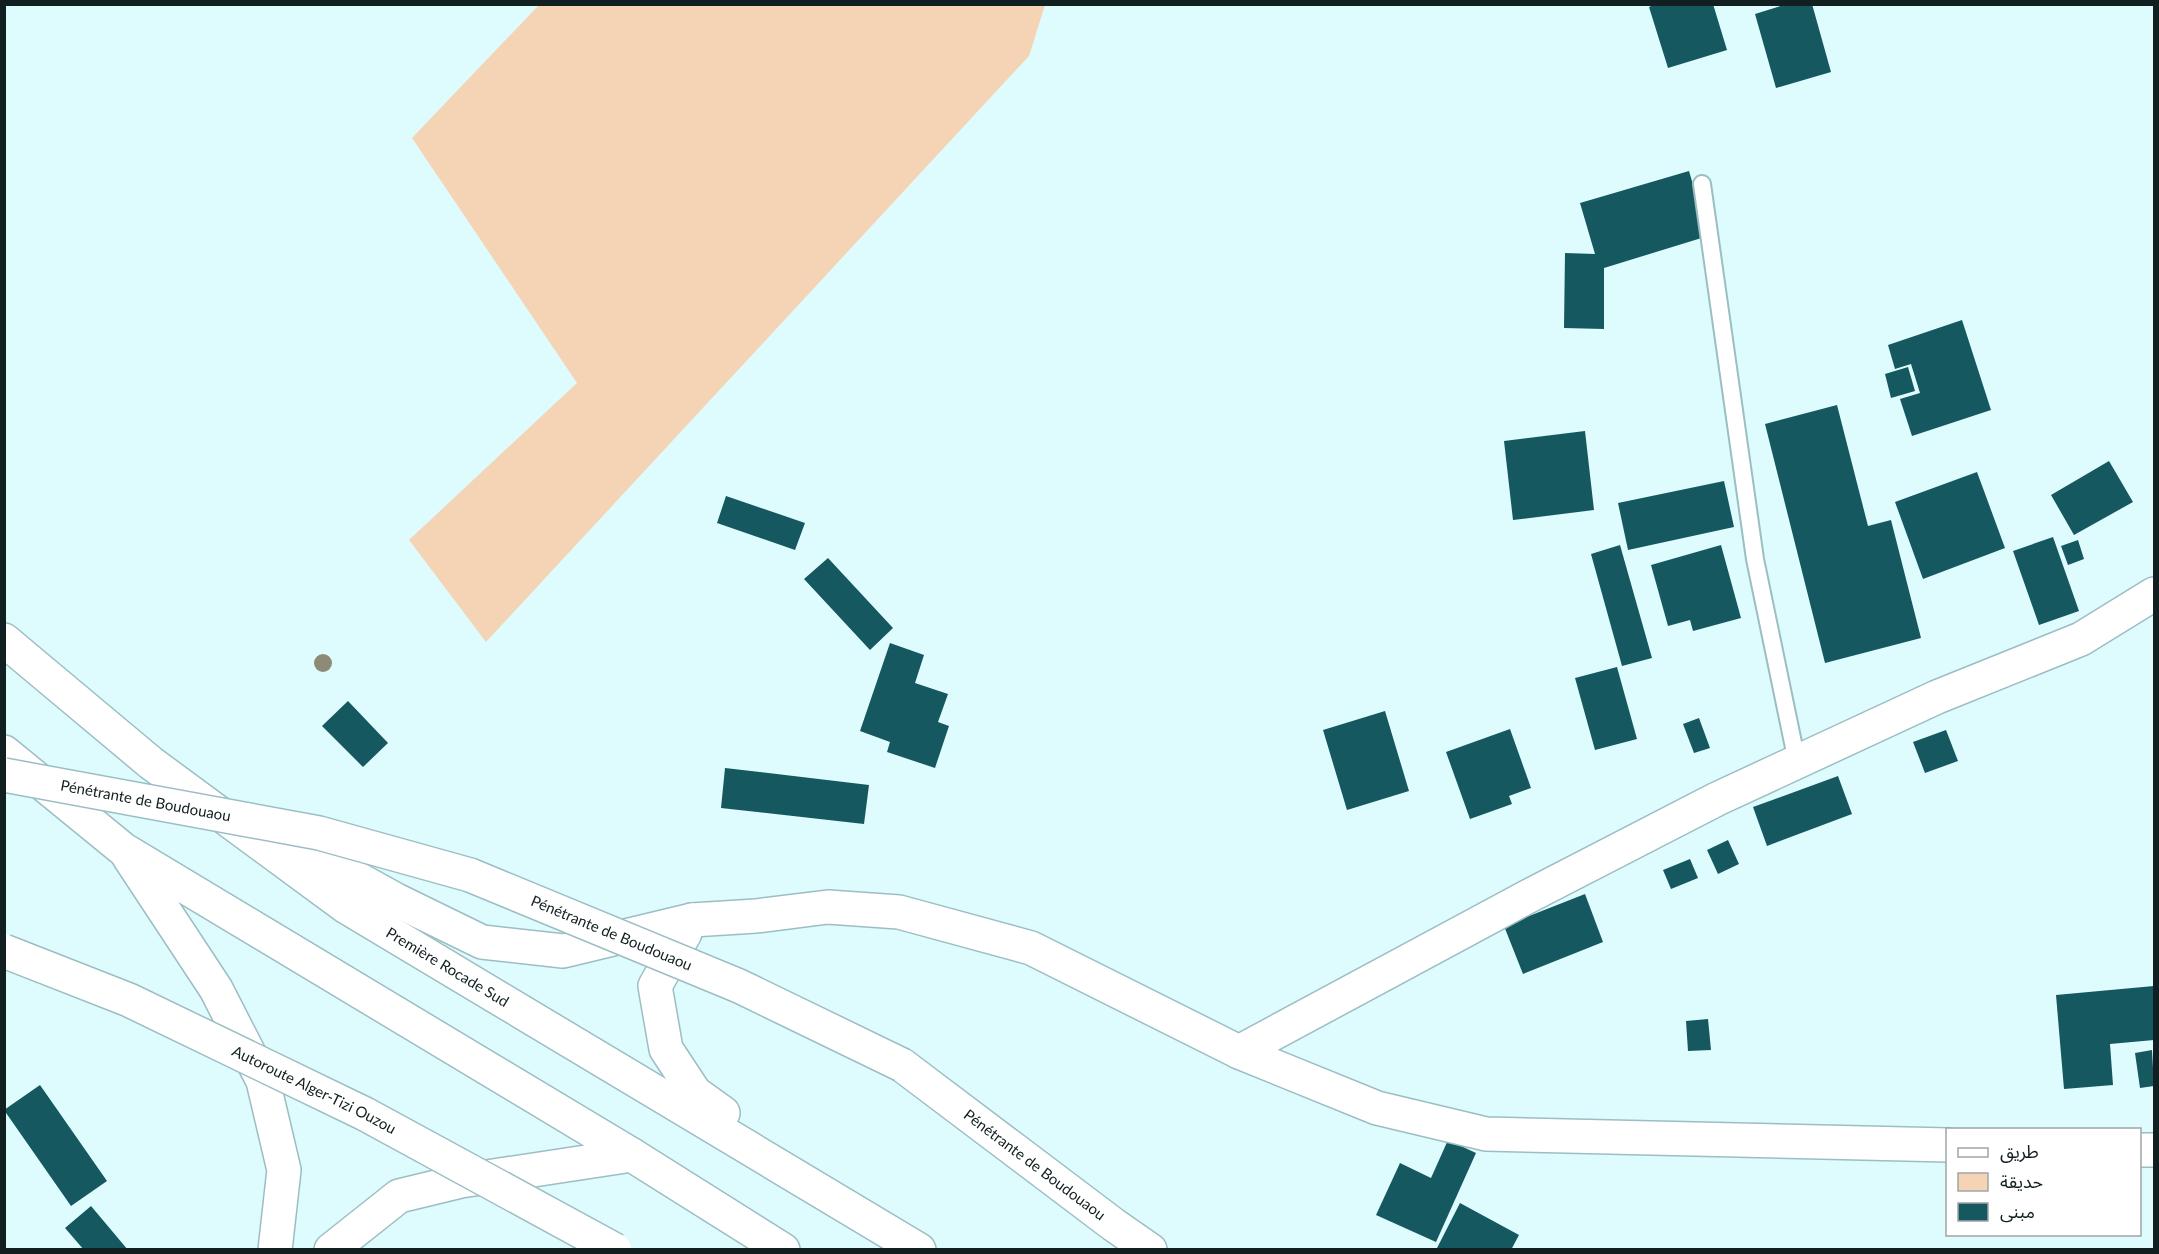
<svg xmlns="http://www.w3.org/2000/svg" width="2159" height="1254" font-family="Lato,'Noto Sans Arabic',sans-serif">
	<style>
		.green { fill: #f4d4b5 }
		.building { fill: #155860 }
		.lines { fill: none; stroke-linecap: round; stroke-linejoin: round }
		.service-casing { stroke: #9cbec3; stroke-width: 20 }
		.minor-casing { stroke: #9cbec3; stroke-width: 36 }
		.secondary-casing { stroke: #9cbec3; stroke-width: 36 }
		.motorway-casing { stroke: #9cbec3; stroke-width: 36 }
		.service { stroke: #fff; stroke-width: 16 }
		.minor { stroke: #fff; stroke-width: 33 }
		.secondary { stroke: #fff; stroke-width: 33 }
		.motorway { stroke: #fff; stroke-width: 33 }
		.motorway-bridge-casing { stroke: #9cbec3; stroke-width: 36; stroke-linecap: butt }
		.motorway-bridge { stroke: #fff; stroke-width: 33 }
		.tree { fill: #8e8a77 }
		.labels { text-anchor: middle; stroke-width: 6; stroke-linejoin: round; paint-order: stroke }
		.street-label { font-size: 15px; fill: #111f20; stroke: #fff }
	</style>
	<rect width="100%" height="100%" fill="#defbfe"/>
	<path class="green" d="M539 5H1045L1029 56 486 642 409 540 577 383 412 138Z"/>
	<path class="building" d="M1656 4H1713L1727 50 1668 68 1649 7Z
		M1787 4H1812L1831 72 1776 88 1755 14Z
		M1689 171 1708 236 1604 268V329L1564 328 1565 253 1595 254 1580 203Z
		M1962 320 1991 410 1912 436 1900 399 1920 393 1911 364 1895 369 1888 345Z
		M1908 367 1915 391 1891 398 1885 374Z
		M1837 405 1868 526 1891 520 1921 638 1825 663 1765 424Z
		M1585 431 1594 510 1513 520 1504 441Z
		M2109 461 2133 502 2074 535 2051 495Z
		M1977 472 2005 548 1923 579 1895 502Z
		M1724 481 1734 527 1628 550 1618 503Z
		M726 496 805 523 795 550 717 523Z
		M2053 537 2079 611 2039 625 2013 551Z
		M2078 540 2084 559 2068 565 2061 546Z
		M1620 545 1652 658 1622 666 1591 554Z
		M1721 545 1741 618 1693 631 1690 620 1668 626 1651 565Z
		M828 558 893 628 870 650 804 579Z
		M890 643 924 655 915 683 948 694 938 722 949 726 935 768 887 752 890 742 860 731Z
		M1617 667 1637 739 1595 750 1575 678Z
		M348 701 388 743 363 767 322 726Z
		M1385 711 1409 791 1347 810 1323 730Z
		M1699 718 1710 748 1694 753 1683 724Z
		M1510 729 1531 788 1509 796 1512 804 1470 819 1446 752Z
		M1946 730 1958 761 1925 773 1913 742Z
		M725 768 869 785 864 824 721 808Z
		M1838 776 1852 814 1767 846 1753 807Z
		M1728 840 1739 864 1718 874 1707 850Z
		M1690 859 1698 878 1671 889 1663 870Z
		M1585 894 1603 942 1523 974 1504 926Z
		M2154 986V1040L2110 1044 2113 1085 2064 1089 2056 995Z
		M1708 1019 1711 1050 1688 1051 1686 1021Z
		M2152 1050 2154 1086 2140 1088 2135 1053Z
		M40 1085 107 1181 71 1206 4 1110Z
		M1448 1140 1476 1153 1436 1242 1376 1215 1400 1163 1431 1178Z
		M1460 1203 1519 1235 1511 1250H1436Z
		M91 1206 128 1250H84L65 1228Z"/>
	<g class="lines">
		<defs>
			<path id="service" d="M1702 184 1755 559 1797 762"/>
			<path id="minor" d="M1239 1052 1527 897 1717 799 1937 697 2081 639 2154 594"/>
			<path id="secondary" d="M692 920 756 916 828 907 899 912 1031 948 1239 1052 1377 1108 1486 1134 1948 1145
				M2140 1150H2154"/>
			<g id="motorway">
				<path id="s1" d="M4 640 151 763 345 906 919 1250"/>
				<path d="M4 752 124 850 632 1155 783 1250"/>
				<path d="M273 832 396 900 482 942 563 951 692 920"/>
				<path d="M129 857 216 989 263 1081 284 1170 275 1250"/>
				<path d="M685 933 655 986 666 1049 695 1093 723 1113"/>
				<path id="s2" d="M902 1065 1114 1225 1150 1250"/>
				<path d="M331 1250 399 1196 461 1181 632 1155"/>
			</g>
		</defs>
		<use href="#service" class="service-casing"/>
		<use href="#minor" class="minor-casing"/>
		<use href="#secondary" class="secondary-casing"/>
		<use href="#motorway" class="motorway-casing"/>
		<use href="#service" class="service"/>
		<use href="#minor" class="minor"/>
		<use href="#secondary" class="secondary"/>
		<use href="#motorway" class="motorway"/>
		<defs>
			<g id="motorway-bridge">
				<path id="s3" d="M4 775 319 833 470 875 739 986 902 1065"/>
				<path id="s4" d="M4 951 129 1000 365 1114 615 1250"/>
			</g>
		</defs>
		<use href="#motorway-bridge" class="motorway-bridge-casing"/>
		<use href="#motorway-bridge" class="motorway-bridge"/>
	</g>
	<circle class="tree" cx="323" cy="663" r="9"/>
	<g class="labels">
		<g class="street-label">
			<text dy="5" stroke="none"><textPath href="#s3" startOffset="144">Pénétrante de Boudouaou</textPath></text>
			<text dy="5" stroke="none"><textPath href="#s3" startOffset="630">Pénétrante de Boudouaou</textPath></text>
			<text dy="5" stroke="none"><textPath href="#s1" startOffset="552">Première Rocade Sud</textPath></text>
			<text dy="5" stroke="none"><textPath href="#s4" startOffset="340">Autoroute Alger-Tizi Ouzou</textPath></text>
			<text dy="5" stroke="none"><textPath href="#s2" startOffset="166">Pénétrante de Boudouaou</textPath></text>
		</g>
	</g>
	<rect width="2159" height="1254" fill="none" stroke="#111f20" stroke-width="12"/>
	<rect x="1946" y="1128" width="195" height="108" fill="#ffffff" stroke="#a0a5a6" stroke-width="1.5"/>
	<rect x="1958" y="1148" width="30" height="9" fill="#ffffff" stroke="#a0a5a6" stroke-width="1.5"/>
	<text x="2000" y="1158" font-size="18" fill="#111f20">طريق</text>
	<rect x="1958" y="1173" width="30" height="18" fill="#f4d4b5" stroke="#a0a5a6" stroke-width="1.5"/>
	<text x="2000" y="1188" font-size="18" fill="#111f20">حديقة</text>
	<rect x="1958" y="1203" width="30" height="18" fill="#155860" stroke="#a0a5a6" stroke-width="1.5"/>
	<text x="2000" y="1218" font-size="18" fill="#111f20">مبنى</text>
</svg>
